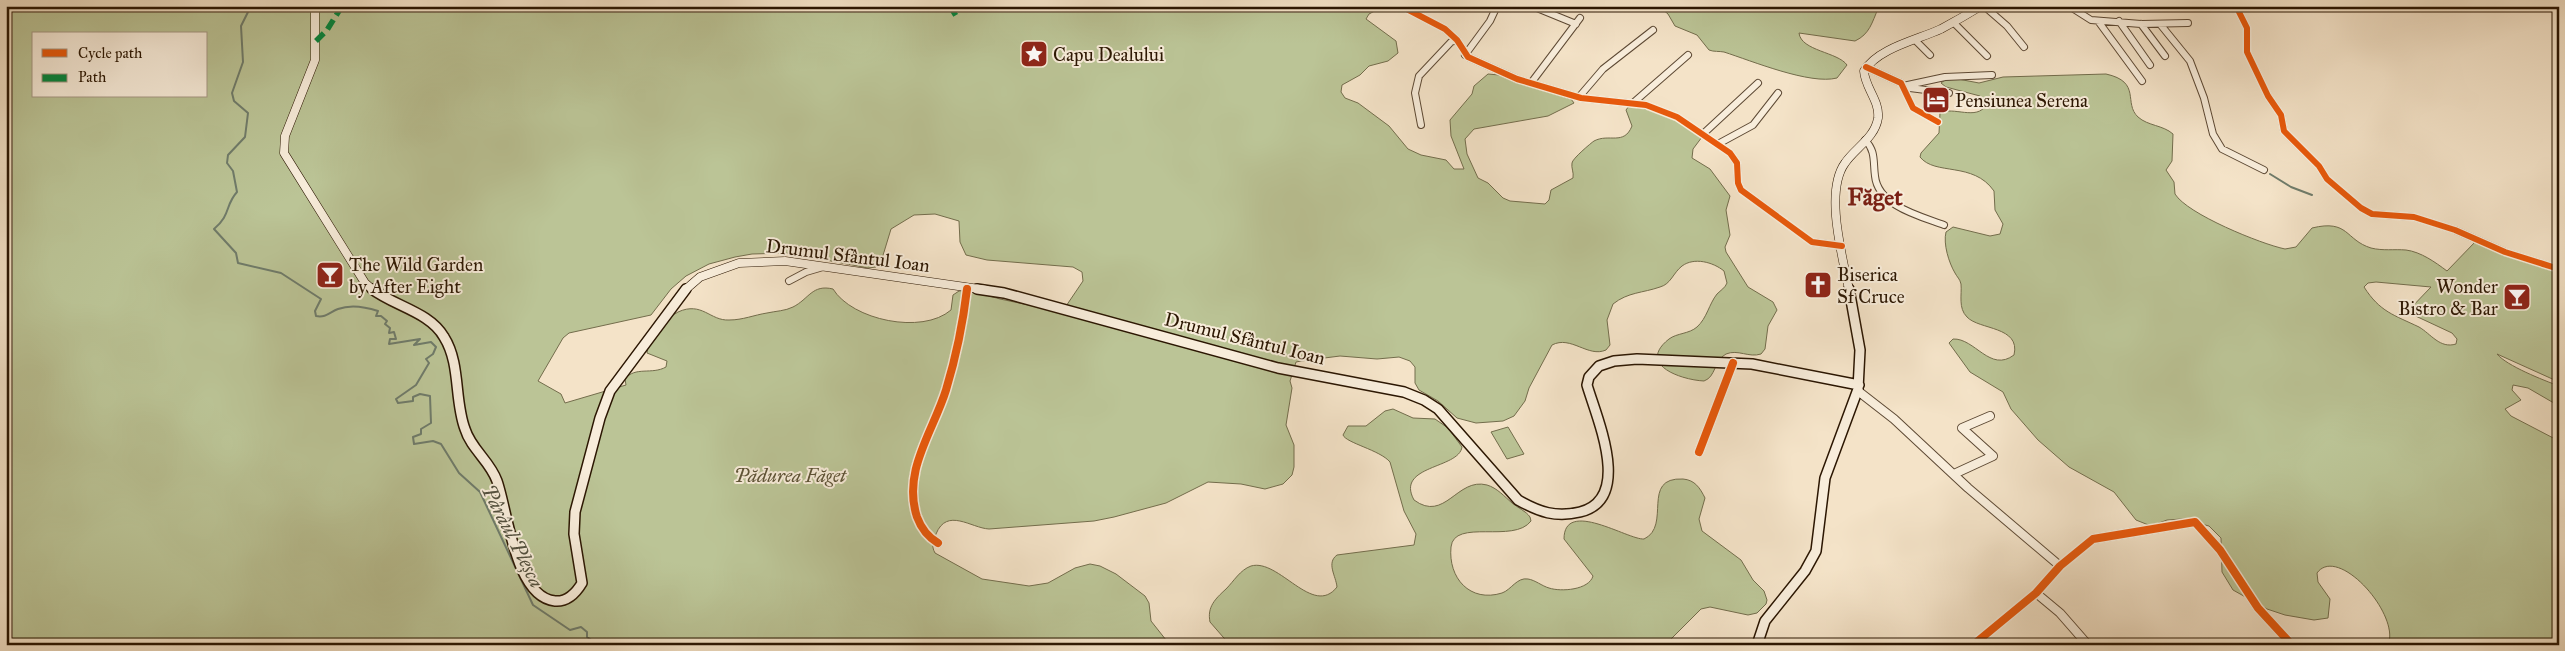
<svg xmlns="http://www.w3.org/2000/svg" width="2565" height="651" font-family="'IM FELL Great Primer',serif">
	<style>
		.green { fill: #bbc496; stroke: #736d4c; fill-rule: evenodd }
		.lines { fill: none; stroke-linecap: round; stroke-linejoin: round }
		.stream { stroke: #6f7b6a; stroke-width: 2 }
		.minor-far1-casing { stroke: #5d4934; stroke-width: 8 }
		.minor-casing { stroke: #5d4934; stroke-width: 10 }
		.secondary-far1-casing { stroke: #2b1602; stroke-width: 9 }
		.secondary-casing { stroke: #2b1602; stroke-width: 12 }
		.minor-far1 { stroke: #f8eddb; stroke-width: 6 }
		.minor { stroke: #f8eddb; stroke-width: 8 }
		.secondary-far1 { stroke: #f8eddb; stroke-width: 8 }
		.secondary { stroke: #f8eddb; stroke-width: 9 }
		.quiet { stroke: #00873e; stroke-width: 5.5; stroke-dasharray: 11 5.5; stroke-linecap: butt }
		.cycleway-far1-casing { stroke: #f8eddb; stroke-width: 9 }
		.cycleway-casing { stroke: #f8eddb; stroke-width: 11 }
		.cycleway-far1 { stroke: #e8590c; stroke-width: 6 }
		.cycleway { stroke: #e8590c; stroke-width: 8 }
		.labels { text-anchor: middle; stroke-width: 4; stroke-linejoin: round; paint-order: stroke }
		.poi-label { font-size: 19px; fill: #2b1602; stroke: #f8eddb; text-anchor: start }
		.street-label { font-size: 19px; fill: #2b1602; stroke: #f8eddb }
		.park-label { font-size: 19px; font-style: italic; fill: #5d5336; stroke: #f8eddb }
		.water-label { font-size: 20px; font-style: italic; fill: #53513f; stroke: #f8eddb }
		.district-label { font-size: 24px; font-weight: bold; fill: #7a1f14; stroke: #f8eddb }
	</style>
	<rect width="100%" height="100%" fill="#f4e3c8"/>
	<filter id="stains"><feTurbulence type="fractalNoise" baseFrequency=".004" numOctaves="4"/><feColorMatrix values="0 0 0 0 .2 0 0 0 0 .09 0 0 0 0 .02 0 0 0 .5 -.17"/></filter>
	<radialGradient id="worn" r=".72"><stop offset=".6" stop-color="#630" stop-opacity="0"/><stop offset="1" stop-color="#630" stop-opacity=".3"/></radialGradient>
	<path class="green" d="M6 6H1384L1369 14 1366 19 1396 41 1398 53 1388 61 1369 66 1360 75 1342 85 1341 92 1345 98 1358 103 1389 126 1408 149 1421 155 1446 160 1454 169H1464L1451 136 1450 120 1472 94 1474 86 1488 74 1499 75 1571 99 1574 103 1548 116 1474 129 1465 139 1467 154 1478 178 1488 183 1503 198 1510 201 1545 204 1549 200 1551 190 1573 178C1574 172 1571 168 1572 163 1572 159 1591 143 1594 141 1609 133 1624 146 1632 126L1626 110 1629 106C1656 109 1680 120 1702 137L1693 149 1692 158 1710 169 1730 196 1726 210 1730 235 1725 247 1726 252 1748 287 1773 302 1777 310 1768 326 1765 349 1761 354C1749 358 1738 349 1726 354 1714 360 1716 377 1704 381 1682 380 1636 365 1669 339 1677 333 1689 334 1697 327 1707 318 1709 304 1717 294 1721 290 1725 288 1727 283L1724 271C1713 262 1694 257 1682 266 1673 273 1671 284 1660 287 1643 293 1628 292 1613 304L1607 320 1610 345 1606 350C1588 358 1571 335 1552 345L1529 388 1525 401 1514 416 1503 421 1476 423 1457 418 1438 401 1419 390 1415 383V367L1410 361 1399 357 1377 359 1340 356 1301 361 1296 362 1290 381 1292 388 1286 425 1294 445V467L1292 475 1283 484 1265 489 1241 484 1208 482 1166 503 1114 517 1094 521 989 529C971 528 947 507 936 534 933 540 931 546 935 553L982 579 1029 586 1048 583 1075 568 1090 564 1100 566 1116 574 1145 596 1149 603 1151 621 1170 645H6ZM34 34H206V96H34ZM935 214 959 221 960 242 966 255 987 260 1073 267 1082 272 1083 281 1062 312 1000 299 968 290 959 291 953 295 951 310C922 335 852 320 833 289 812 284 809 299 793 307 785 311 776 311 767 313 754 315 743 320 729 320 710 321 702 301 678 312 665 318 659 337 648 347L647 353 667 361 666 367C652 375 635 366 625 379L626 385 565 403 561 394 538 381 563 338 569 333 651 315 671 289 686 276 709 264 735 257 752 254 789 253 868 268 876 267 881 262 891 229 914 215Z
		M1631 6H1905L1878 9C1872 22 1870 34 1855 41L1799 33C1801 51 1838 52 1847 65L1837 78C1810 85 1752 61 1724 52 1719 51 1714 52 1709 50L1697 35 1675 26 1668 14 1662 9Z
		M2106 74C2142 82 2123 103 2138 117 2148 126 2163 125 2173 134L2172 161 2166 170 2174 182 2175 194C2187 214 2261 244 2285 249L2296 247 2312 228C2349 219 2345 240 2371 248 2383 251 2394 249 2406 250 2421 252 2435 262 2447 271L2476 241 2559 273V382L2497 354C2507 366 2543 380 2559 386V406L2528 388 2513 385 2512 390 2521 400 2505 409 2511 416 2559 441V645H2388C2401 615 2338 544 2317 573L2318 582 2330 599 2328 618 2314 620 2285 615 2267 609 2233 590 2222 572 2221 538 2209 526 2182 519 2167 520 2151 526 2136 520 2114 492 2069 467 2038 440 2011 409 2003 392 1970 372 1949 343 1953 339C1975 338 1990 373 2014 355 2021 326 1979 330 1967 317 1958 308 1962 295 1961 284 1960 279 1957 277 1955 273 1949 263 1943 244 1946 232L1953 227 1990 236 2000 234 2003 224 1995 210 1994 191C1973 161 1935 176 1920 157L1921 153 1939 133 1940 113C1953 106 1977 121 1986 105L1980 96 1946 87 1941 83 1945 80 1958 79 1979 83 2003 77ZM2376 282 2431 287 2407 312 2452 333 2457 339 2456 344C2440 349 2431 334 2419 327 2394 315 2380 312 2364 287L2368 283Z
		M1393 409 1413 418 1435 419 1448 428 1462 447C1459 469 1395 465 1414 500 1445 523 1457 477 1487 485 1497 488 1504 496 1512 503 1518 508 1526 511 1530 517L1531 521C1514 544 1454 518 1451 547 1448 578 1470 603 1502 593 1511 590 1517 577 1528 579 1535 580 1542 586 1549 588 1561 592 1589 590 1593 576L1564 539C1564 498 1628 540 1644 539 1672 526 1640 477 1683 479 1695 480 1700 488 1705 498L1699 519 1702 531 1741 560 1753 580 1764 591 1767 600 1766 604 1757 613 1748 615 1710 607 1701 609 1665 645H1230L1210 622C1207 607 1215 599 1226 589 1234 581 1240 570 1251 566 1279 558 1313 618 1337 587 1336 576 1326 563 1337 555L1414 545 1416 534 1404 511 1390 462C1380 450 1346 443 1343 435L1348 426H1366L1385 411Z
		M1508 427 1524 454 1507 459 1491 432Z"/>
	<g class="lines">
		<path class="stream" d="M251 6 241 26 243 62 232 93 234 101 248 113 245 137 228 155 227 163 233 171 237 192C225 205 231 215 214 229L236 253 238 263 281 273 321 299 315 311 316 316C326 318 330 312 338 309 351 304 366 307 378 311L376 316H381L387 321 385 324 390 328 389 333 394 332 396 339H390L389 344 420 339 414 345 431 342 436 347 433 354 426 359 429 363 416 385 396 399 398 403 413 401V397L420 394 430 396 431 423 421 429V434L413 437 414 444 433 441 441 444 459 473 480 492 533 605 570 630 581 627 587 632V637L599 645
			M2270 174 2291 187 2312 195"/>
		<defs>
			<path id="minor-far1" d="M1401 6 1445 29 1457 40 1468 57 1517 79 1581 98 1646 105 1677 117 1730 153 1737 163 1738 183 1741 190 1812 242 1842 246
				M1532 6 1576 24
				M1984 6 2007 26 2024 47
				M2069 6 2091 20 2141 24 2188 23
				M2236 6 2247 28V52L2268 96 2281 115 2284 131 2319 166 2327 179 2361 208 2372 214 2414 217 2455 230 2505 252 2559 269
				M2098 21 2142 81
				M2119 21 2150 65
				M1953 22 1987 56
				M2141 24 2165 56
				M2160 24 2190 61 2204 98 2213 134 2222 149 2264 170
				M1916 41 1930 55
				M1465 55 1490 21 1497 6
				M1866 67 1901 83 1913 108 1938 122
				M1531 83 1580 18
				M1903 86 1945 77 1992 75
				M1910 88 1949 93
				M1579 97 1603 69 1653 30
				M1633 103 1688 55
				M1421 125 1415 93 1419 76 1451 42 1457 40
				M1703 134 1758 83
				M1865 140C1876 151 1873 162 1875 176 1878 206 1920 216 1944 225
				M1718 144 1753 125 1778 93
				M789 281 806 272 823 267
				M967 290V288"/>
			<path id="minor" d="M1858 391 1894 419 1968 488 2060 566
				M1699 452 1733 363
				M1954 474 1993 456 1962 428 1990 416
				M938 543C928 537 921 528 917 517 902 471 933 432 946 390 956 357 963 323 967 289
				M2036 593 2060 613 2088 645
				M1973 645 2036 593 2060 566 2093 539 2195 522 2220 550 2258 608 2292 645"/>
			<path id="secondary-far1" d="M315 6V60L285 136 284 153 365 283 373 290
				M685 290 700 277 739 263 785 261 986 290
				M1849 290C1843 258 1824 192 1845 163 1855 148 1875 138 1878 118 1880 101 1865 88 1864 71 1878 48 1917 40 1941 29 1954 22 1968 14 1981 6"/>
			<path id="secondary" d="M372 289C394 306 430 312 444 337 461 364 454 400 465 429 471 449 490 461 497 481 508 512 515 597 555 601 567 602 576 593 582 583L574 534 575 512 600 418 610 391 686 289
				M977 289 1004 293 1278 368 1404 392 1424 400 1438 409 1518 500C1539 512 1556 518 1580 512 1633 499 1597 419 1587 385L1589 377 1599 366 1614 361 1637 359 1752 364 1859 385
				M1757 645 1765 621 1805 571 1816 551 1825 478 1858 389 1860 350 1849 289"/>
		</defs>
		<use href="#minor-far1" class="minor-far1-casing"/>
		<use href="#minor" class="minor-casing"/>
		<use href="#secondary-far1" class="secondary-far1-casing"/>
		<use href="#secondary" class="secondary-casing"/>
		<use href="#minor-far1" class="minor-far1"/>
		<use href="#minor" class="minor"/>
		<use href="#secondary-far1" class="secondary-far1"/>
		<use href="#secondary" class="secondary"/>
		<path class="quiet" d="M950 6 956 16
			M316 41 327 30 342 6"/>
		<defs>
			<path id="cycleway-far1" d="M1401 6 1445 29 1457 40 1468 57 1517 79 1581 98 1646 105 1677 117 1730 153 1737 163 1738 183 1741 190 1812 242 1842 246
				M2236 6 2247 28V52L2268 96 2281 115 2284 131 2319 166 2327 179 2361 208 2372 214 2414 217 2455 230 2505 252 2559 269
				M1866 67 1901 83 1913 108 1938 122
				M967 290V288"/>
			<path id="cycleway" d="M1699 452 1733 363
				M938 543C928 537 921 528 917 517 902 471 933 432 946 390 956 357 963 323 967 289
				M1973 645 2036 593 2060 566 2093 539 2195 522 2220 550 2258 608 2292 645"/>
		</defs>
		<use href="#cycleway-far1" class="cycleway-far1-casing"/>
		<use href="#cycleway" class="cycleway-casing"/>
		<use href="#cycleway-far1" class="cycleway-far1"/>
		<use href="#cycleway" class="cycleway"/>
	</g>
	<defs>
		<symbol id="sight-square" viewBox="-11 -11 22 22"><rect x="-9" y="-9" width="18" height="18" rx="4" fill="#8f2418" stroke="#f8eddb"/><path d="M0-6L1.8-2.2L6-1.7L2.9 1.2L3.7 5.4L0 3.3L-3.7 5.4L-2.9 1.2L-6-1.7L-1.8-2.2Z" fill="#fff"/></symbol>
		<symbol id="hotel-square" viewBox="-11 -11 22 22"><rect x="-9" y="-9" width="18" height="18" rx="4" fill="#8f2418" stroke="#f8eddb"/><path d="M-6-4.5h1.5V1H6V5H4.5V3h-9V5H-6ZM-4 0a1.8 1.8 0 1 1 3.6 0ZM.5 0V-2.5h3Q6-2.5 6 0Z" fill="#fff"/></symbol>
		<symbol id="bar-square" viewBox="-11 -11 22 22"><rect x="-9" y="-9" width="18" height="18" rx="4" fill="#8f2418" stroke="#f8eddb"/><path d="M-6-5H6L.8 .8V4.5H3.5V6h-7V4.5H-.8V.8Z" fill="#fff"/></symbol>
		<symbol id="church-square" viewBox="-11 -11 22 22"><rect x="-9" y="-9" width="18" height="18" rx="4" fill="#8f2418" stroke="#f8eddb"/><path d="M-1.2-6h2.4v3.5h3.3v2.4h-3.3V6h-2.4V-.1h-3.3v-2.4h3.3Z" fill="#fff"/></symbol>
	</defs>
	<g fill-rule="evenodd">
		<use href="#sight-square" x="1018" y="38" width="32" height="32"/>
		<use href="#hotel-square" x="1920" y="84" width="32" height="32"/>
		<use href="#bar-square" x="314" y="259" width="32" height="32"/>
		<use href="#church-square" x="1802" y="269" width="32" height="32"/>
		<use href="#bar-square" x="2501" y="281" width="32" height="32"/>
	</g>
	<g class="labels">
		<g class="poi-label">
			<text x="1053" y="61">Capu Dealului</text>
			<text x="1955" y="107">Pensiunea Serena</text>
			<text x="349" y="271">The Wild Garden<tspan x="349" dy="22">by After Eight</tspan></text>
			<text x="1837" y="281">Biserica<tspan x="1837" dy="22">Sf Cruce</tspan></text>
			<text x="2498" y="293" text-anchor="end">Wonder<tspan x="2498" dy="22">Bistro &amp; Bar</tspan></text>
		</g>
		<g class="street-label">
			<text transform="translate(848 255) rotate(7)" y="7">Drumul Sfântul Ioan</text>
			<text transform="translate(1245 338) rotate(14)" y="7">Drumul Sfântul Ioan</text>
		</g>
		<g class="park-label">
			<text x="790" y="482">Pădurea Făget</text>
		</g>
		<g class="water-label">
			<text transform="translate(513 536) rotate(63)" y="7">Pârâul Pleșca</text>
		</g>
		<g class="district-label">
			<text x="1875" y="205">Făget</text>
		</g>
	</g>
	<rect width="2565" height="651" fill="none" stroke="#f4e3c8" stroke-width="25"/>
	<rect x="8" y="8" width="2550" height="636" fill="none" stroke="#2b1602" stroke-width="2.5"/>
	<rect x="12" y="12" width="2540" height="626" fill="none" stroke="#2b1602"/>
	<rect x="32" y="32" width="175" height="65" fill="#f8eddb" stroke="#a69784"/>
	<rect x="42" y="49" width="25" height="8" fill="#e8590c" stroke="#a69784"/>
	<text x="78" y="58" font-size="15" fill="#2b1602">Cycle path</text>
	<rect x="42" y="74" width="25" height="8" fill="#00873e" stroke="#a69784"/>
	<text x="78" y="82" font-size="15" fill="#2b1602">Path</text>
	<rect width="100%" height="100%" filter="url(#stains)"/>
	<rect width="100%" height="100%" fill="url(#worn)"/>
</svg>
